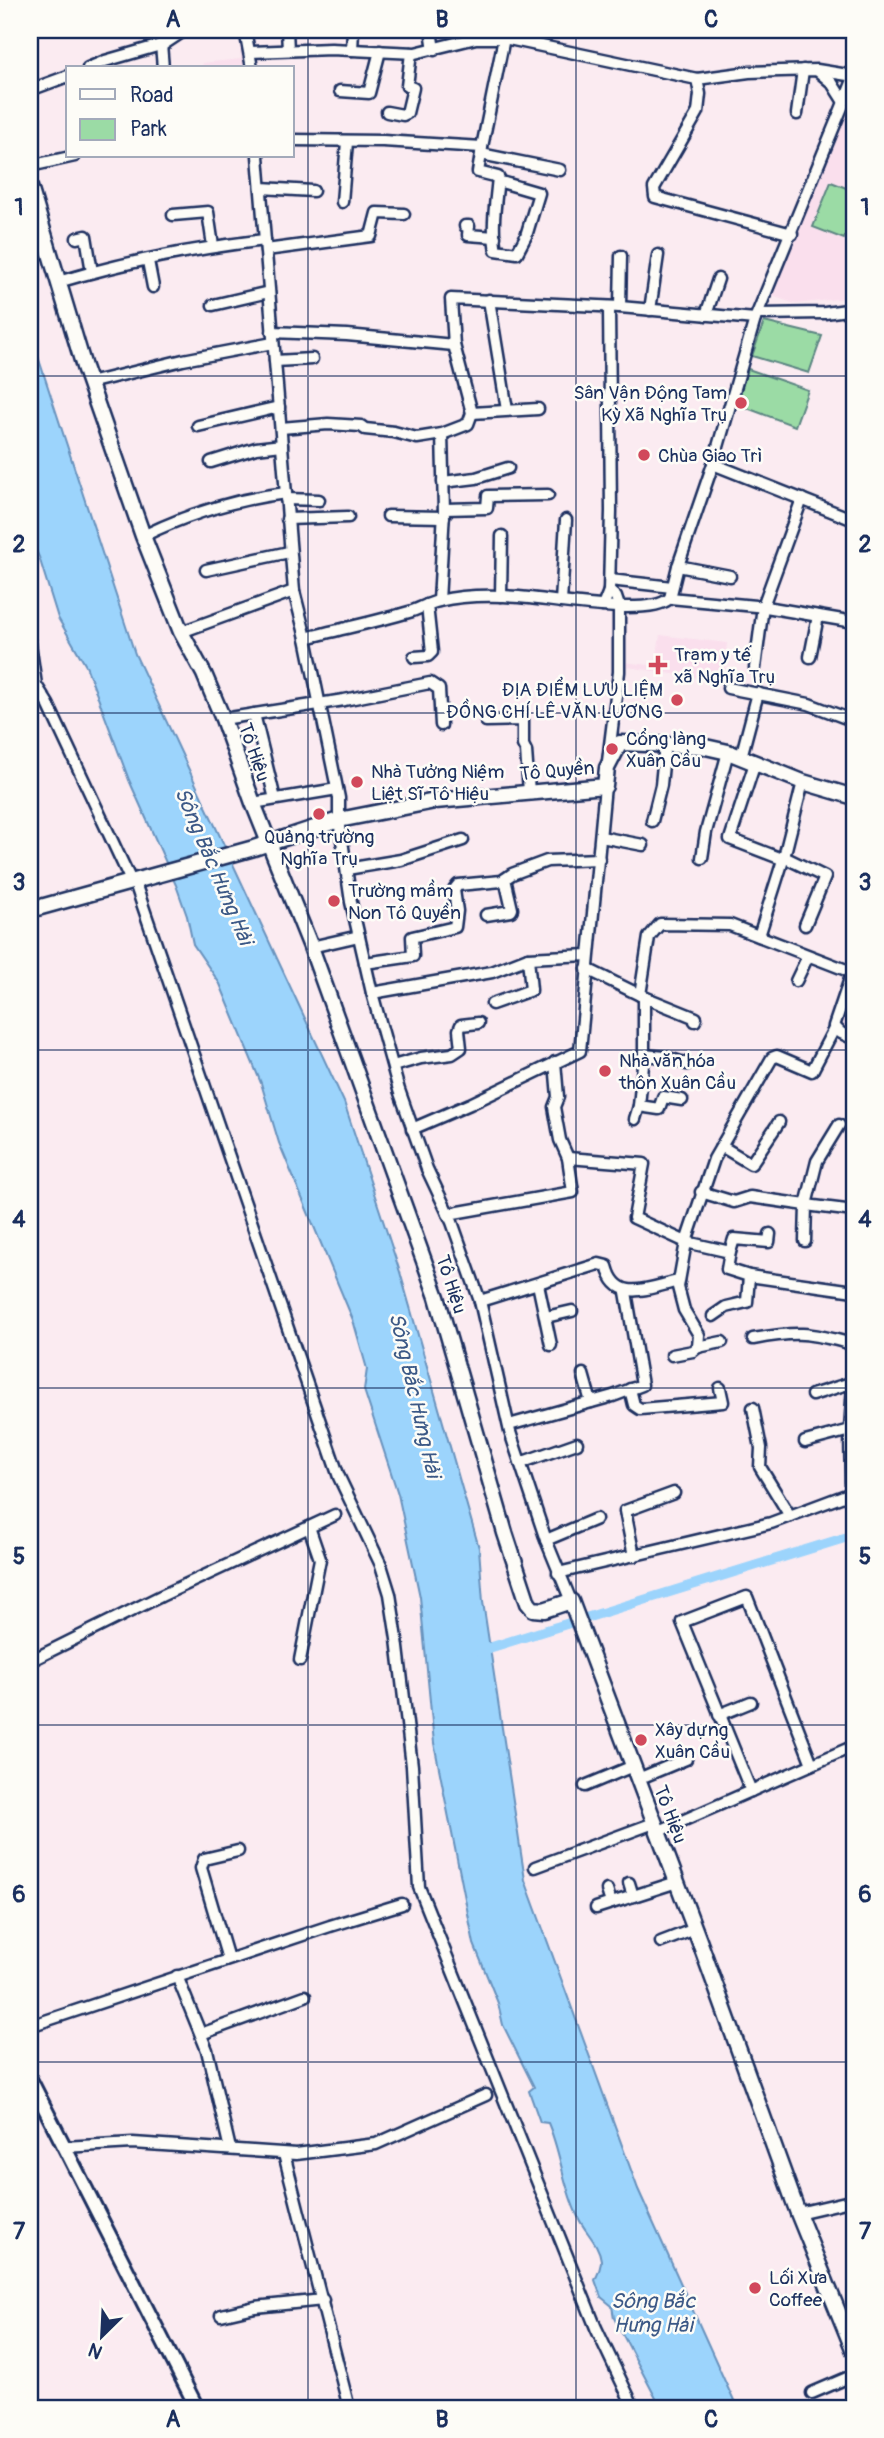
<svg xmlns="http://www.w3.org/2000/svg" width="884" height="2438" viewBox="0 0 884 2438" font-family="Pangolin,sans-serif">
  <style>
    .built { fill: #fadfed }
    .green { fill: #9bdba5; stroke: #5b8582; stroke-width: 2 }
    .water { fill: #9cd4fc; stroke: #6892bd; stroke-width: 2 }
    .lines { fill: none; stroke-linecap: round; stroke-linejoin: round }
    .canal { stroke: #9cd4fc; stroke-width: 10 }
    .minor-casing { stroke: #1b2f5e; stroke-width: 15 }
    .tertiary-casing { stroke: #1b2f5e; stroke-width: 18 }
    .secondary-casing { stroke: #1b2f5e; stroke-width: 19 }
    .minor { stroke: #fdfcf7; stroke-width: 10 }
    .tertiary { stroke: #fdfcf7; stroke-width: 12 }
    .secondary { stroke: #fdfcf7; stroke-width: 14 }
    .grid { fill: none; stroke: #1b2f5e; stroke-width: 2; stroke-opacity: 0.55 }
    .poi-dot { fill: #d1495b; stroke: #fdfcf7; stroke-width: 2.5 }
    .labels { text-anchor: middle; stroke-width: 5; stroke-linejoin: round; paint-order: stroke }
    .poi-label { font-size: 19px; fill: #1b2f5e; stroke: #fdfcf7; text-anchor: start }
    .street-label { font-size: 19px; fill: #1b2f5e; stroke: #fdfcf7 }
    .water-label { font-size: 21px; font-style: italic; fill: #3b5886; stroke: #fdfcf7 }
    .neatline { fill: none; stroke: #1b2f5e; stroke-width: 2.5 }
    .grid-label { font-size: 23px; text-anchor: middle; font-weight: bold; fill: #1b2f5e }
  </style>
  <rect width="100%" height="100%" fill="#fbebf1"/>
  <filter id="ink" filterUnits="userSpaceOnUse"><feTurbulence type="fractalNoise" baseFrequency=".0143" numOctaves="2"/><feDisplacementMap in="SourceGraphic" scale="14" xChannelSelector="R" yChannelSelector="G"/><feConvolveMatrix kernelMatrix="1 2 1 2 8 2 1 2 1" color-interpolation-filters="sRGB"/></filter>
  <g filter="url(#ink)">
    <g class="built">
      <path d="M244 45 247 68H203L202 63 241 59 240 46Z"/>
      <path d="M854 96V297L796 304 772 296Z"/>
      <path d="M660 635 727 643 723 682 622 666V662L650 665 656 662Z"/>
      <path d="M854 978V1039L835 1022Z"/>
    </g>
    <g class="green">
      <path d="M831 182 854 191V214L844 239 813 227Z"/>
      <path d="M764 322 822 336 809 373 752 356Z"/>
      <path d="M748 369 808 390 795 426 736 404Z"/>
    </g>
    <path class="water" d="M30 332 135 654 344 1102 400 1272 479 1548 483 1602 525 1880 638 2189 737 2408H661L614 2318 612 2306 601 2297 595 2280C598 2274 601 2267 601 2260 599 2243 584 2231 578 2217 563 2187 561 2153 548 2123L540 2122 529 2091 534 2087 503 2025 498 2003 474 1944 434 1743 420 1597 398 1494 364 1390 367 1369 353 1320 279 1143 261 1083 220 984 193 944 187 916 176 885 129 780 86 666 58 618 39 557 30 537Z"/>
    <g class="lines">
      <path class="canal" d="M479 1651 854 1535"/>
      <g class="minor-casing">
        <g id="minor">
          <path d="M245 30 252 68"/>
          <path d="M287 30 288 50"/>
          <path d="M431 30 434 50"/>
          <path d="M161 44 163 68"/>
          <path d="M352 50 353 30"/>
          <path d="M251 52 331 49 415 53 476 38H504L697 79 749 72 817 70 854 76"/>
          <path d="M88 68 105 61 164 44 185 30"/>
          <path d="M818 71 832 83 844 102"/>
          <path d="M697 79 700 94 698 112 654 188 655 197 792 234"/>
          <path d="M30 90 68 76"/>
          <path d="M340 91 369 93 380 51"/>
          <path d="M387 112 403 115 407 113 413 88 407 86 411 53"/>
          <path d="M797 114 803 70"/>
          <path d="M292 140 383 141 482 147 481 154 560 170"/>
          <path d="M482 147 504 38"/>
          <path d="M481 154 478 172 498 177C496 201 491 227 496 250L517 253 526 236 539 193 498 181"/>
          <path d="M258 156 294 591 306 638 339 798V820L351 902 372 993 399 1090 427 1169 452 1222 480 1301 510 1432 546 1540 571 1601"/>
          <path d="M30 166 75 156"/>
          <path d="M261 188 313 191"/>
          <path d="M342 202 347 142"/>
          <path d="M173 215 208 212 213 246"/>
          <path d="M465 226H469L468 235 495 237"/>
          <path d="M77 238 86 236 92 272"/>
          <path d="M266 250 371 236 377 213 404 214"/>
          <path d="M148 261 153 287"/>
          <path d="M58 282C125 262 196 248 265 240"/>
          <path d="M489 300 507 410"/>
          <path d="M213 305 269 292"/>
          <path d="M620 307 621 256"/>
          <path d="M650 310 658 255"/>
          <path d="M758 314 825 313 854 309"/>
          <path d="M706 315 718 279"/>
          <path d="M272 332 347 335 454 345"/>
          <path d="M275 361 312 359"/>
          <path d="M89 383 183 360 273 343"/>
          <path d="M472 413 538 409"/>
          <path d="M198 426 279 407"/>
          <path d="M281 428 328 424 361 426 365 429 394 432 417 438 442 434 468 424 472 413 454 345 451 299 620 307 755 319"/>
          <path d="M211 462 256 448 282 445"/>
          <path d="M713 464 854 520"/>
          <path d="M443 482 476 478 508 468"/>
          <path d="M286 499 319 500"/>
          <path d="M444 509 487 508 488 496 548 495"/>
          <path d="M388 516 444 517"/>
          <path d="M287 519 348 517"/>
          <path d="M143 536C188 514 236 499 286 493"/>
          <path d="M678 566 730 576"/>
          <path d="M206 570 289 552"/>
          <path d="M610 580 672 587"/>
          <path d="M501 596 502 536"/>
          <path d="M670 598 766 607 854 622"/>
          <path d="M439 601 444 511 442 434"/>
          <path d="M561 602 566 520"/>
          <path d="M603 606 609 591 611 511 609 308"/>
          <path d="M181 632 294 591"/>
          <path d="M306 638C340 629 375 622 409 612 419 609 429 603 439 601 464 595 493 595 519 597 549 599 650 618 670 598L678 566 713 464 755 319 854 78"/>
          <path d="M30 643 36 685 48 704 131 881"/>
          <path d="M414 657 428 656 432 652 427 605"/>
          <path d="M810 657 818 616"/>
          <path d="M755 668 763 606 802 499"/>
          <path d="M728 688 809 704 854 721"/>
          <path d="M254 714 275 799"/>
          <path d="M223 719 344 700 430 683 439 689 441 725"/>
          <path d="M486 721 523 720V745L526 751 529 792"/>
          <path d="M741 757 758 693"/>
          <path d="M608 761 619 672V606L616 597 609 591"/>
          <path d="M755 763 730 839 782 859"/>
          <path d="M253 803 337 789"/>
          <path d="M652 821 661 785 665 744"/>
          <path d="M601 837 643 845"/>
          <path d="M784 857 825 877 805 925"/>
          <path d="M702 858 706 832 728 752"/>
          <path d="M347 869 401 860 463 840"/>
          <path d="M134 880 339 1477 381 1565 390 1594 397 1639 412 1766 419 1887 596 2328 634 2408"/>
          <path d="M486 915 511 911 512 909 505 879"/>
          <path d="M759 936 784 857 803 782"/>
          <path d="M311 947 359 936"/>
          <path d="M365 963 413 956 412 937 455 927 457 911 454 890 458 885 502 881 512 874 547 861 599 859"/>
          <path d="M854 967 834 1026 841 1033 854 1039"/>
          <path d="M587 969 644 997 696 1018 695 1021"/>
          <path d="M796 981 808 956"/>
          <path d="M372 993 492 972 528 958"/>
          <path d="M640 995 649 937 660 924 730 925 854 973"/>
          <path d="M644 997V1055L639 1106 659 1109 663 1097 682 1100"/>
          <path d="M492 1004 531 990 528 958 588 955"/>
          <path d="M644 1055 665 1057 687 1064"/>
          <path d="M393 1066 421 1058 452 1054 461 1048 459 1030 461 1025 478 1023"/>
          <path d="M635 1119 639 1106"/>
          <path d="M839 1125 817 1161 806 1205 854 1211"/>
          <path d="M412 1129 470 1104 580 1051 605 786"/>
          <path d="M721 1146 751 1164 779 1122"/>
          <path d="M568 1158 644 1164 634 1218 686 1242 730 1252 727 1269 749 1276 854 1291"/>
          <path d="M701 1192 734 1202 750 1197 806 1205 805 1241"/>
          <path d="M448 1214 573 1192 568 1158 560 1140 554 1107 558 1097 555 1062"/>
          <path d="M730 1252 734 1239 769 1242 770 1234"/>
          <path d="M538 1284 551 1345"/>
          <path d="M480 1301 599 1264 607 1266C617 1305 649 1287 679 1281"/>
          <path d="M713 1316 726 1307 747 1302 749 1276"/>
          <path d="M546 1317 572 1311"/>
          <path d="M753 1339C797 1331 808 1332 852 1344L854 1328"/>
          <path d="M722 1342 698 1347 699 1335 684 1310 678 1287 686 1242 714 1159 772 1058 777 1056 812 1071 835 1027"/>
          <path d="M852 1344 854 1369"/>
          <path d="M672 1355 693 1351 698 1347"/>
          <path d="M583 1374 591 1402"/>
          <path d="M630 1389 634 1405 640 1409 723 1402 720 1388"/>
          <path d="M812 1395 854 1382"/>
          <path d="M753 1408 761 1448 760 1467 790 1516"/>
          <path d="M509 1425 613 1396 642 1385 626 1292"/>
          <path d="M805 1442 854 1429"/>
          <path d="M520 1463 577 1443"/>
          <path d="M851 1493 850 1429 854 1370"/>
          <path d="M546 1540 596 1519"/>
          <path d="M634 1556 625 1511 674 1493"/>
          <path d="M558 1573 771 1523 854 1492"/>
          <path d="M300 1660 320 1559 309 1527"/>
          <path d="M30 1661 161 1596 335 1515"/>
          <path d="M719 1715 751 1702"/>
          <path d="M638 1779 686 1759"/>
          <path d="M585 1786 633 1766"/>
          <path d="M751 1791 682 1622 747 1597 812 1764"/>
          <path d="M657 1832 854 1746"/>
          <path d="M535 1867 654 1823"/>
          <path d="M629 1883 633 1896"/>
          <path d="M607 1890 611 1903"/>
          <path d="M596 1908 677 1882"/>
          <path d="M661 1942 695 1929"/>
          <path d="M228 1959 201 1868 204 1859 238 1851"/>
          <path d="M177 1976 207 2050 230 2149"/>
          <path d="M30 2026 330 1926 402 1904"/>
          <path d="M201 2034 305 1996"/>
          <path d="M64 2147 133 2143 296 2154 376 2144 486 2095"/>
          <path d="M284 2154 349 2408"/>
          <path d="M798 2213 854 2200"/>
          <path d="M221 2315 255 2307 323 2300"/>
          <path d="M812 2393 854 2375"/>
        </g>
      </g>
      <g class="tertiary-casing">
        <path id="tertiary" d="M30 2079 197 2408"/>
      </g>
      <g class="secondary-casing">
        <g id="secondary">
          <path d="M30 187 84 367 143 536 181 632 204 674 223 719 253 803 311 947 437 1297 505 1533 528 1603 533 1609 544 1610 571 1601 574 1609 700 1943 798 2213 854 2351"/>
          <path d="M30 910 254 848 339 820 435 801 605 786 607 768 620 743 701 746 728 752 803 782 854 797"/>
        </g>
      </g>
      <use href="#minor" class="minor"/>
      <use href="#tertiary" class="tertiary"/>
      <use href="#secondary" class="secondary"/>
    </g>
  </g>
  <path class="grid" d="M308 30V2408M576 30V2408M30 376H854M30 713H854M30 1050H854M30 1388H854M30 1725H854M30 2062H854"/>
  <g class="poi-dot">
    <circle cx="741" cy="403" r="7"/>
    <circle cx="644" cy="455" r="7"/>
    <path d="M654.5 654.5h7v7h7v7h-7v7h-7v-7h-7v-7h7z"/>
    <circle cx="677" cy="700" r="7"/>
    <circle cx="612" cy="749" r="7"/>
    <circle cx="357" cy="782" r="7"/>
    <circle cx="319" cy="814" r="7"/>
    <circle cx="334" cy="901" r="7"/>
    <circle cx="605" cy="1071" r="7"/>
    <circle cx="641" cy="1740" r="7"/>
    <circle cx="755" cy="2288" r="7"/>
  </g>
  <g class="labels">
    <g class="poi-label">
      <text x="727" y="399" text-anchor="end">Sân Vận Động Tam<tspan x="727" dy="22">Kỳ Xã Nghĩa Trụ</tspan></text>
      <text x="658" y="462">Chùa Giao Trì</text>
      <text x="674" y="661">Trạm y tế<tspan x="674" dy="22">xã Nghĩa Trụ</tspan></text>
      <text x="663" y="696" text-anchor="end">ĐỊA ĐIỂM LƯU LIỆM<tspan x="663" dy="22">ĐỒNG CHÍ LÊ VĂN LƯƠNG</tspan></text>
      <text x="626" y="745">Cổng làng<tspan x="626" dy="22">Xuân Cầu</tspan></text>
      <text x="371" y="778">Nhà Tưởng Niệm<tspan x="371" dy="22">Liệt Sĩ Tô Hiệu</tspan></text>
      <text x="319" y="843" text-anchor="middle">Quảng trường<tspan x="319" dy="22">Nghĩa Trụ</tspan></text>
      <text x="348" y="897">Trường mầm<tspan x="348" dy="22">Non Tô Quyền</tspan></text>
      <text x="619" y="1067">Nhà văn hóa<tspan x="619" dy="22">thôn Xuân Cầu</tspan></text>
      <text x="655" y="1736">Xây dựng<tspan x="655" dy="22">Xuân Cầu</tspan></text>
      <text x="769" y="2284">Lối Xưa<tspan x="769" dy="22">Coffee</tspan></text>
    </g>
    <g class="street-label">
      <text transform="translate(255 752) rotate(71)" y="7">Tô Hiệu</text>
      <text transform="translate(557 770) rotate(-5)" y="7">Tô Quyền</text>
      <text transform="translate(452 1284) rotate(72)" y="7">Tô Hiệu</text>
      <text transform="translate(671 1814) rotate(69)" y="7">Tô Hiệu</text>
    </g>
    <g class="water-label">
      <text transform="translate(214 866) rotate(67)" y="7">Sông Bắc Hưng Hải</text>
      <text transform="translate(415 1395) rotate(77)" y="7">Sông Bắc Hưng Hải</text>
      <text x="653" y="2308">Sông Bắc<tspan x="653" dy="24">Hưng Hải</tspan></text>
    </g>
  </g>
  <rect width="884" height="2438" fill="none" stroke="#fdfcf7" stroke-width="77"/>
  <rect x="66" y="66" width="228" height="91" fill="#fdfcf7" stroke="#a3aaba" stroke-width="2"/>
  <rect x="80" y="89" width="35" height="10" fill="#fdfcf7" stroke="#a3aaba" stroke-width="2"/>
  <text x="130" y="102" font-size="21" fill="#1b2f5e">Road</text>
  <rect x="80" y="119" width="35" height="21" fill="#9bdba5" stroke="#a3aaba" stroke-width="2"/>
  <text x="130" y="136" font-size="21" fill="#1b2f5e">Park</text>
  <g transform="translate(102 2336) rotate(204)" stroke="#fdfcf7" stroke-width="5" paint-order="stroke">
  <path d="M0-5L12 26L0 18L-12 26Z" fill="#1b2f5e"/>
  <text y="-10" font-size="19" font-weight="bold" text-anchor="middle" fill="#1b2f5e">N</text>
  </g>
  <rect x="38" y="38" width="808" height="2362" class="neatline"/>
  <g class="grid-label">
    <text x="173" y="27">A</text>
    <text x="442" y="27">B</text>
    <text x="711" y="27">C</text>
    <text x="19" y="215">1</text>
    <text x="865" y="215">1</text>
    <text x="19" y="552">2</text>
    <text x="865" y="552">2</text>
    <text x="19" y="890">3</text>
    <text x="865" y="890">3</text>
    <text x="19" y="1227">4</text>
    <text x="865" y="1227">4</text>
    <text x="19" y="1564">5</text>
    <text x="865" y="1564">5</text>
    <text x="19" y="1902">6</text>
    <text x="865" y="1902">6</text>
    <text x="19" y="2239">7</text>
    <text x="865" y="2239">7</text>
    <text x="173" y="2427">A</text>
    <text x="442" y="2427">B</text>
    <text x="711" y="2427">C</text>
  </g>
</svg>
